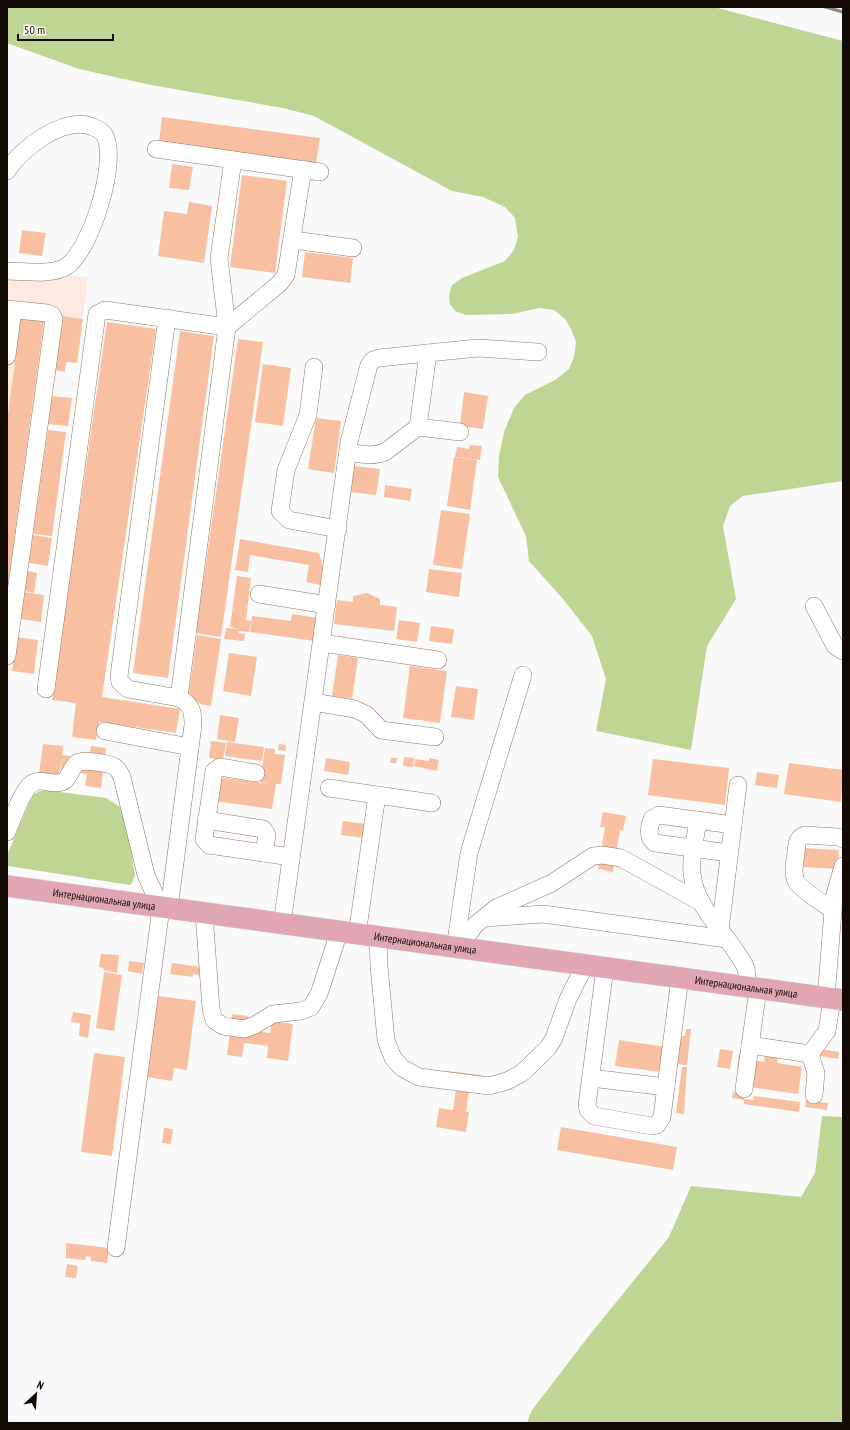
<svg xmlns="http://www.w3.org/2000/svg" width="850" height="1430" viewBox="0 0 850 1430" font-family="'PT Sans Narrow',sans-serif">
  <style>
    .built { fill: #fdebe2 }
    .green { fill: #bfd593 }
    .building { fill: #f8c0a1 }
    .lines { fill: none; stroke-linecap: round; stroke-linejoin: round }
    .minor-casing { stroke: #947361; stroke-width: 18 }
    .major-casing { stroke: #d5d3d2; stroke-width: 22 }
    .minor { stroke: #fff; stroke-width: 17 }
    .major { stroke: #e1a6b3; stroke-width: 21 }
    .rail { stroke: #8b8583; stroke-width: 3 }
    .labels { text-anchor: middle; stroke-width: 3; stroke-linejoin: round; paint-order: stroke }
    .street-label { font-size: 11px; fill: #150904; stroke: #fff }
  </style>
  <rect width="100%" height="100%" fill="#fafafa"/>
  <path class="built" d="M63 275 88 277 83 319 59 316 7 687V279L48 281Z"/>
  <g class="green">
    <path d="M7 7H714L843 41V481L743 496 730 506 723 526 736 599 707 646 691 750 596 731 606 679 592 636 563 599 529 561 526 536 498 477 499 456 504 432 514 408 525 395 555 380 569 369 574 357 576 342 571 329 565 319 554 310 539 308 512 314 466 315 455 311 450 304 449 294 452 285 462 278 505 261 514 250 518 237 515 218 505 207 483 197 452 191 314 116 283 108 151 85 79 69 7 43Z"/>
    <path d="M40 791H52L106 798 120 807 126 822 135 875 133 881 130 885 8 866V853L30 801 33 795Z"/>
    <path d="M822 1116 843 1117V1423H527L532 1410 588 1337 669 1237 691 1186 801 1197 815 1173Z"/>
  </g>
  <g class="building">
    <path d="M162 117 320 138 316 163 159 142Z"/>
    <path d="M172 164 193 167 189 190 169 188Z"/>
    <path d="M242 175 287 181 275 273 230 267Z"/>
    <path d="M189 202 212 206 204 263 158 256 164 211 187 214Z"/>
    <path d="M22 230 46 233 42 256 19 253Z"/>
    <path d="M305 252 353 258 350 283 302 277Z"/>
    <path d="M62 316 83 319 77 363 66 362 65 372 55 370Z"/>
    <path d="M21 318 44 321 8 583 7 421Z"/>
    <path d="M107 322 156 329 102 697 180 709 176 733 99 722 96 740 72 737 76 703 52 700Z"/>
    <path d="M180 331 214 336 168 678 133 673Z"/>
    <path d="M238 339 263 342 221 637 196 633Z"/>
    <path d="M263 364 291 368 283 426 255 422Z"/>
    <path d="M464 392 488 396 483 429 460 426Z"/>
    <path d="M52 396 72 398 68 426 48 424Z"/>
    <path d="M316 418 341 421 334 473 308 469Z"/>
    <path d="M48 430 66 432 52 536 33 534Z"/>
    <path d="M470 445 482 446 480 460 455 457 457 447 469 449Z"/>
    <path d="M454 457 477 460 470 510 447 506Z"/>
    <path d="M354 466 380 469 376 495 350 492Z"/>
    <path d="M385 485 412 489 410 501 384 497Z"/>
    <path d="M441 510 470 514 462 569 433 565Z"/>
    <path d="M33 535 52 538 48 566 29 563Z"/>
    <path d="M240 539 319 553 323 567 320 585 306 582 309 565 250 555 248 572 235 570Z"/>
    <path d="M429 569 462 573 459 597 426 592Z"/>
    <path d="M27 571 37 573 34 593 24 591Z"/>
    <path d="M237 576 251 578 246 620 251 621 249 632 239 631V633L245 634 244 641 224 639 226 628 240 629 230 627Z"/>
    <path d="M24 592 44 595 41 622 20 619Z"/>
    <path d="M367 593 380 599V605L397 607 394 631 334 624 337 600 353 602V596Z"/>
    <path d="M292 614 318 618 315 641 250 632 252 616 291 621Z"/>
    <path d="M399 620 420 623 417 642 396 639Z"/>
    <path d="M431 626 454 629 452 644 429 641Z"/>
    <path d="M197 635 221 639 211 706 200 704 189 693Z"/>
    <path d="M17 637 38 640 34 674 12 671Z"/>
    <path d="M229 653 257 657 251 696 223 691Z"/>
    <path d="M338 655 358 658 352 699 332 696Z"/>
    <path d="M410 666 447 671 440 723 403 718Z"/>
    <path d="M456 686 478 689 474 720 451 717Z"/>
    <path d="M220 715 239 718 235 742 217 739Z"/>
    <path d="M211 741 226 743 223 760 209 758Z"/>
    <path d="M227 742 264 747 262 761 225 756Z"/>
    <path d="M43 744 63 746 62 755 89 759 91 746 106 748 101 788 85 786 87 774 61 770 62 760 59 775 39 773Z"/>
    <path d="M279 744 286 745V751L278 750Z"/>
    <path d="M265 748 275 749V754L285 755 281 784H276L272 809 215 801 218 777 272 784 260 782Z"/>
    <path d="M404 757 414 758 413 767 403 766Z"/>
    <path d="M326 758 350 762 348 775 324 771Z"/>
    <path d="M391 758H397L396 763H390Z"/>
    <path d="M429 758 439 760 437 771 414 766 415 759 429 761Z"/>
    <path d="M653 759 729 768 725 805 648 795Z"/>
    <path d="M789 763 843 770 841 802 784 794Z"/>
    <path d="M757 772 779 775 777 788 755 785Z"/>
    <path d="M603 812 626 816 623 831 620 830 613 872 598 869 605 827H600Z"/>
    <path d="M343 821 366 824 364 838 341 835Z"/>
    <path d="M804 848 839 850 838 869 803 867Z"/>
    <path d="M101 954 119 955 117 973 103 970 104 968 99 967Z"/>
    <path d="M129 961 144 963 142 974 128 971Z"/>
    <path d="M172 963 201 967 199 975 193 974V977L170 974Z"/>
    <path d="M104 972 122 975 114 1031 96 1028Z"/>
    <path d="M158 996 196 1001 187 1070 174 1068 172 1081 147 1077Z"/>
    <path d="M73 1012 91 1015 88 1038 79 1036 80 1023 71 1022Z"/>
    <path d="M232 1014 248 1016 246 1030 270 1033 272 1021 293 1024 288 1061 267 1058 268 1046 244 1043 242 1057 227 1055Z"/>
    <path d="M686 1029H691L687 1065 676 1064 679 1040 681 1041 682 1036H685Z"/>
    <path d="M619 1040 666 1047 662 1072 615 1066Z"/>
    <path d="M720 1049 733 1051 730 1069 717 1067Z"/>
    <path d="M821 1049 839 1052 838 1059 820 1056Z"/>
    <path d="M94 1053 125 1057 112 1156 81 1152Z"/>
    <path d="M739 1054 745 1055 743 1070 737 1069Z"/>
    <path d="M765 1056 778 1058 777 1063 802 1067 798 1094 750 1087 754 1060 764 1062Z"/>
    <path d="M682 1067H687L684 1114 676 1113Z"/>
    <path d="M447 1071 481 1075 479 1092 469 1090 466 1112H469L466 1132 436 1127 439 1108 453 1110 456 1089 445 1087Z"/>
    <path d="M733 1092 745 1094 744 1100 732 1098Z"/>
    <path d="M754 1096 800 1102 799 1112 744 1104V1099L754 1100Z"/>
    <path d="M806 1100 828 1103 827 1110 805 1107Z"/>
    <path d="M561 1127 677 1147 673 1170 557 1150Z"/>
    <path d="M164 1128 173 1129 171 1144 162 1143Z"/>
    <path d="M66 1243 109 1248 107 1263 91 1261V1257L86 1256 85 1260 66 1258Z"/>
    <path d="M67 1264 78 1266 76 1278 65 1277Z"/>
  </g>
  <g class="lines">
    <g class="minor-casing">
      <g id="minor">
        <path d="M156 149 320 172"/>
        <path d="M7 171C21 148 65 115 93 127 98 129 103 132 105 136 118 163 91 249 67 266 52 276 24 271 7 271"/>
        <path d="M293 240 353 248"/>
        <path d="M7 309 47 313 52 315 54 319 7 656"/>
        <path d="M167 318 119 676 120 682 128 689 179 698 227 327 219 258 233 160"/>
        <path d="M7 356 13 310"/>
        <path d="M314 367 308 415 286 470 280 511 289 520 338 529"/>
        <path d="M418 427 460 432"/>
        <path d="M348 452C361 454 372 457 385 452L418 427 428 353 478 348 538 352"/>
        <path d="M259 594 327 605"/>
        <path d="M814 606 835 646 843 651"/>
        <path d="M322 643 438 660"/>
        <path d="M46 689 97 314 105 310 227 327 280 283 286 275 303 169"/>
        <path d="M313 702 355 709 367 715 381 730 435 737"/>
        <path d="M105 731 190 747"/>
        <path d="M256 773 220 767 214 771 204 839 209 845 291 857"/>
        <path d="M329 788 432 803"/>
        <path d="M206 820 263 829 267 835 264 853"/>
        <path d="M698 820C696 837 690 856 692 873 695 909 729 935 745 966L747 973 746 987"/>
        <path d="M7 832C13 819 20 795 30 785 39 776 51 786 62 782 70 779 70 768 77 763 82 759 109 763 115 767 118 769 120 773 122 777L146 875 161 908 116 1248"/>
        <path d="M729 853 655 843C647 838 649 827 652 819L659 815 733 825"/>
        <path d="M169 909 193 725C193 711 192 705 179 698"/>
        <path d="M833 910C823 903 801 890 796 881 792 873 795 861 796 853 797 845 796 838 805 835L838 837 843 839"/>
        <path d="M204 913 211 1009 214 1020 223 1026 244 1029 255 1025 273 1014 301 1011 311 1007 319 994 339 932"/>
        <path d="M485 918 543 914 727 939"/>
        <path d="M282 924 349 442 369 365 373 360 379 358 428 353"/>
        <path d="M720 930 738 785"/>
        <path d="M357 935 377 795"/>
        <path d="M378 938 379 966 386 1040 393 1058 402 1068 419 1077 489 1086 507 1081 522 1073 548 1048 554 1038 568 999 585 965"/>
        <path d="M455 948 469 853 523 675"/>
        <path d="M459 948 475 925 496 908 552 883 593 856 602 855 621 858 702 903"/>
        <path d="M605 968 587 1105 588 1110 594 1116 652 1126 657 1125 662 1117 680 978"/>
        <path d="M826 998 834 898 843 866"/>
        <path d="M750 1045 810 1054 827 1031 832 999"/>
        <path d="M810 1054 816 1073 814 1095"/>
        <path d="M591 1078 666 1087"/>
        <path d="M744 1089 758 989"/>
      </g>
    </g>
    <g class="major-casing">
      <g id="major">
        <path id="s1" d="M7 886 843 1000"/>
      </g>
    </g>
    <use href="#minor" class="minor"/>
    <use href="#major" class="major"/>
    <path class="rail" d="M825 7 843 12"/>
  </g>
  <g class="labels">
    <g class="street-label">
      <text dy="4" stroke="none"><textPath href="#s1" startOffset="98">Интернациональная улица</textPath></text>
      <text dy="4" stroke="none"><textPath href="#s1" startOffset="422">Интернациональная улица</textPath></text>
      <text dy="4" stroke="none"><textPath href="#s1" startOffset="746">Интернациональная улица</textPath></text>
    </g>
  </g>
  <rect width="850" height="1430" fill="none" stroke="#150904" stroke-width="16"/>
  <g transform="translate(36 1394) rotate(26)" stroke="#ffffff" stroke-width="3" paint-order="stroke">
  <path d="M0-3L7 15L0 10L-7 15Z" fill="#150904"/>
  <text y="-6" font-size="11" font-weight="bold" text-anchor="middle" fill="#150904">N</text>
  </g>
  <path d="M18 34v6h95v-6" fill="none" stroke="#150904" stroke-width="2"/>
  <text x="24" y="34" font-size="12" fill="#150904" stroke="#ffffff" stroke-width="3" paint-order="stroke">50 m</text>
</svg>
